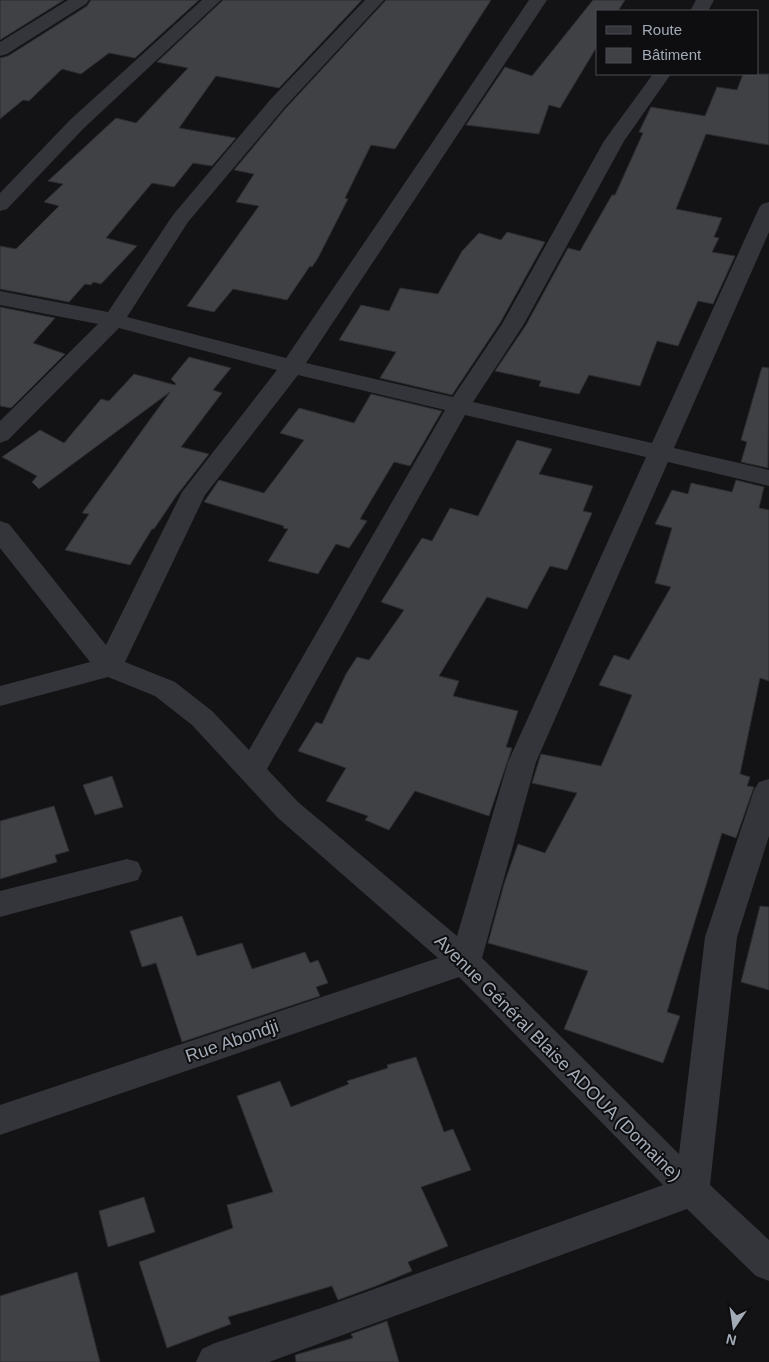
<svg xmlns="http://www.w3.org/2000/svg" width="769" height="1362" viewBox="0 0 769 1362" font-family="Helvetica,sans-serif">
  <style>
    .building { fill: #3f4145; stroke: #2d2d31 }
    .lines { fill: none; stroke-linecap: round; stroke-linejoin: round }
    .minor { fill: #34353a; fill-rule: evenodd }
    .labels { text-anchor: middle; stroke-width: 4; stroke-linejoin: round; paint-order: stroke }
    .street-label { font-size: 18px; fill: #a3abb7; stroke: #0e0e10 }
  </style>
  <rect width="100%" height="100%" fill="#131315"/>
  <g class="building">
    <path d="M0 0H64L0 40Z"/>
    <path d="M91 0H199L135 58 109 53 81 74 62 69 29 101 23 100 0 119V58L8 56 87 6Z"/>
    <path d="M223 0H362L279 88 216 76 179 128 236 138 212 166 193 163 174 187 152 183 106 238 137 246 101 284 93 282 91 285 85 284 69 302 0 289V246L16 249 59 206 44 202 63 184 48 181 116 118 136 123 188 68 157 62Z"/>
    <path d="M386 0H491L395 149 371 145 345 198 348 199 318 258 312 267 310 266 287 300 233 289 214 312 187 306 259 206 236 202 254 174 234 170 285 109Z"/>
    <path d="M593 0H625L618 11H598V45L560 108 549 105 539 134 466 125 505 67 532 76Z"/>
    <path d="M743 74H769V145L706 134 676 209 722 218 714 237 719 238 712 252 735 256 713 304 698 301 678 346 657 341 640 386 589 375 579 394 539 386 541 381 495 371 526 325 568 248 580 251 612 195H615L643 133 639 132 651 107 705 116 717 87 737 90Z"/>
    <path d="M507 232 545 242 500 323 452 395 380 378 396 352 339 340 361 305 389 311 400 288 438 294 462 251 479 233 501 240Z"/>
    <path d="M0 307 55 318 33 343 65 354 11 408 0 406Z"/>
    <path d="M189 357 231 368 213 390 222 393 181 447 209 454 177 495 154 529H152L130 565 65 550 89 514 82 513 170 392 39 489 32 482 37 476 2 457 40 430 64 443 101 399 109 401 134 374 175 385 176 384 171 379Z"/>
    <path d="M762 367 769 368 768 468 741 462 747 442 741 440Z"/>
    <path d="M371 394 442 411 410 466 394 462 360 519 367 521 349 548 336 544 318 574 268 561 288 529 283 528 284 526 204 502 219 480 264 493 304 440 280 433 299 408 354 423Z"/>
    <path d="M517 440 552 449 539 474 593 486 583 511 592 513 567 570 550 566 527 609 487 597 439 676 459 681 453 696 518 711 506 747 512 748 489 816 415 791 389 830 365 820 368 816 326 801 346 768 298 751 316 722 322 724 346 674 357 657 369 660 404 610 381 602 422 538 432 541 450 508 478 516Z"/>
    <path d="M736 480 764 487 759 508 769 510V681L760 678 740 774 750 777 747 786 754 787 736 838 722 833 667 1012 680 1016 663 1063 564 1029 588 971 488 943 504 884 518 844 545 853 577 793 532 783 541 754 601 766 632 695 599 685 614 655 629 660 671 587 655 583 672 528 655 524 672 490 688 494 691 483 732 492Z"/>
    <path d="M112 776 123 807 95 815 83 785Z"/>
    <path d="M54 806 69 851 55 855 57 862 0 879V821Z"/>
    <path d="M760 906 769 907V990L741 982Z"/>
    <path d="M182 916 197 956 242 943 252 969 305 952 310 963 318 960 328 983 316 987 320 996 182 1042 156 963 142 967 130 931Z"/>
    <path d="M416 1057 444 1132 453 1129 471 1170 421 1187 448 1246 408 1262 412 1271 376 1286 338 1300 332 1286 228 1317 231 1324 167 1348 139 1262 233 1228 227 1205 273 1192 237 1096 280 1081 291 1107 349 1084 347 1081 388 1068 387 1065Z"/>
    <path d="M144 1197 155 1232 108 1247 99 1211Z"/>
    <path d="M77 1272 100 1362H0V1296Z"/>
    <path d="M387 1321 399 1362H296L295 1355 353 1338 351 1334Z"/>
  </g>
  <g class="lines">
    <g class="minor">
      <path d="M68 0H89L86 4 7 54 0 56V42Z"/>
      <path d="M202 0H221L84 128 7 209 0 211V193L70 120Z"/>
      <path d="M365 0H384L284 108 188 222 127 317 286 358 529 0H547L306 363 453 397 502 324 604 141 653 74H671L624 141 524 324 473 402 652 443 759 208 762 204 769 202V232L674 448 769 470V486L668 462 536 762 482 958 679 1154 705 937 754 790 759 782 769 779V836L737 937 710 1185 769 1240V1281L756 1276 687 1209 269 1362H196L202 1349 215 1343 327 1306 663 1185 459 977 0 1135V1105L438 958 278 818 192 725 155 696 108 677 0 706V686L90 662 0 548V521L9 524 106 645 182 492 277 370 119 328 8 440 0 443V421L98 324 0 305V291L108 312 173 215 270 100ZM298 375 445 410 249 750 212 711 175 682 125 662 205 495ZM465 415 646 457 508 762 457 936 298 802 267 769Z"/>
      <path d="M696 0H714L708 11H690Z"/>
      <path d="M127 859 138 862 142 871 138 880 0 917V891Z"/>
    </g>
  </g>
  <g class="labels">
    <g class="street-label">
      <text transform="translate(232 1041) rotate(-19)" y="6">Rue Abondji</text>
      <text transform="translate(558 1058) rotate(45)" y="6">Avenue Général Blaise ADOUA (Domaine)</text>
    </g>
  </g>
  <rect x="596" y="10" width="162" height="65" fill="#0e0e10" stroke="#4a4d53"/>
  <rect x="606" y="26" width="25" height="8" fill="#34353a" stroke="#4a4d53"/>
  <text x="642" y="35" font-size="15" fill="#a3abb7">Route</text>
  <rect x="606" y="48" width="25" height="15" fill="#3f4145" stroke="#4a4d53"/>
  <text x="642" y="60" font-size="15" fill="#a3abb7">Bâtiment</text>
  <g transform="translate(734 1327) rotate(193)" stroke="#0e0e10" stroke-width="4" paint-order="stroke">
  <path d="M0-4L9 19L0 12L-9 19Z" fill="#a3abb7"/>
  <text y="-8" font-size="14" font-weight="bold" text-anchor="middle" fill="#a3abb7">N</text>
  </g>
</svg>
